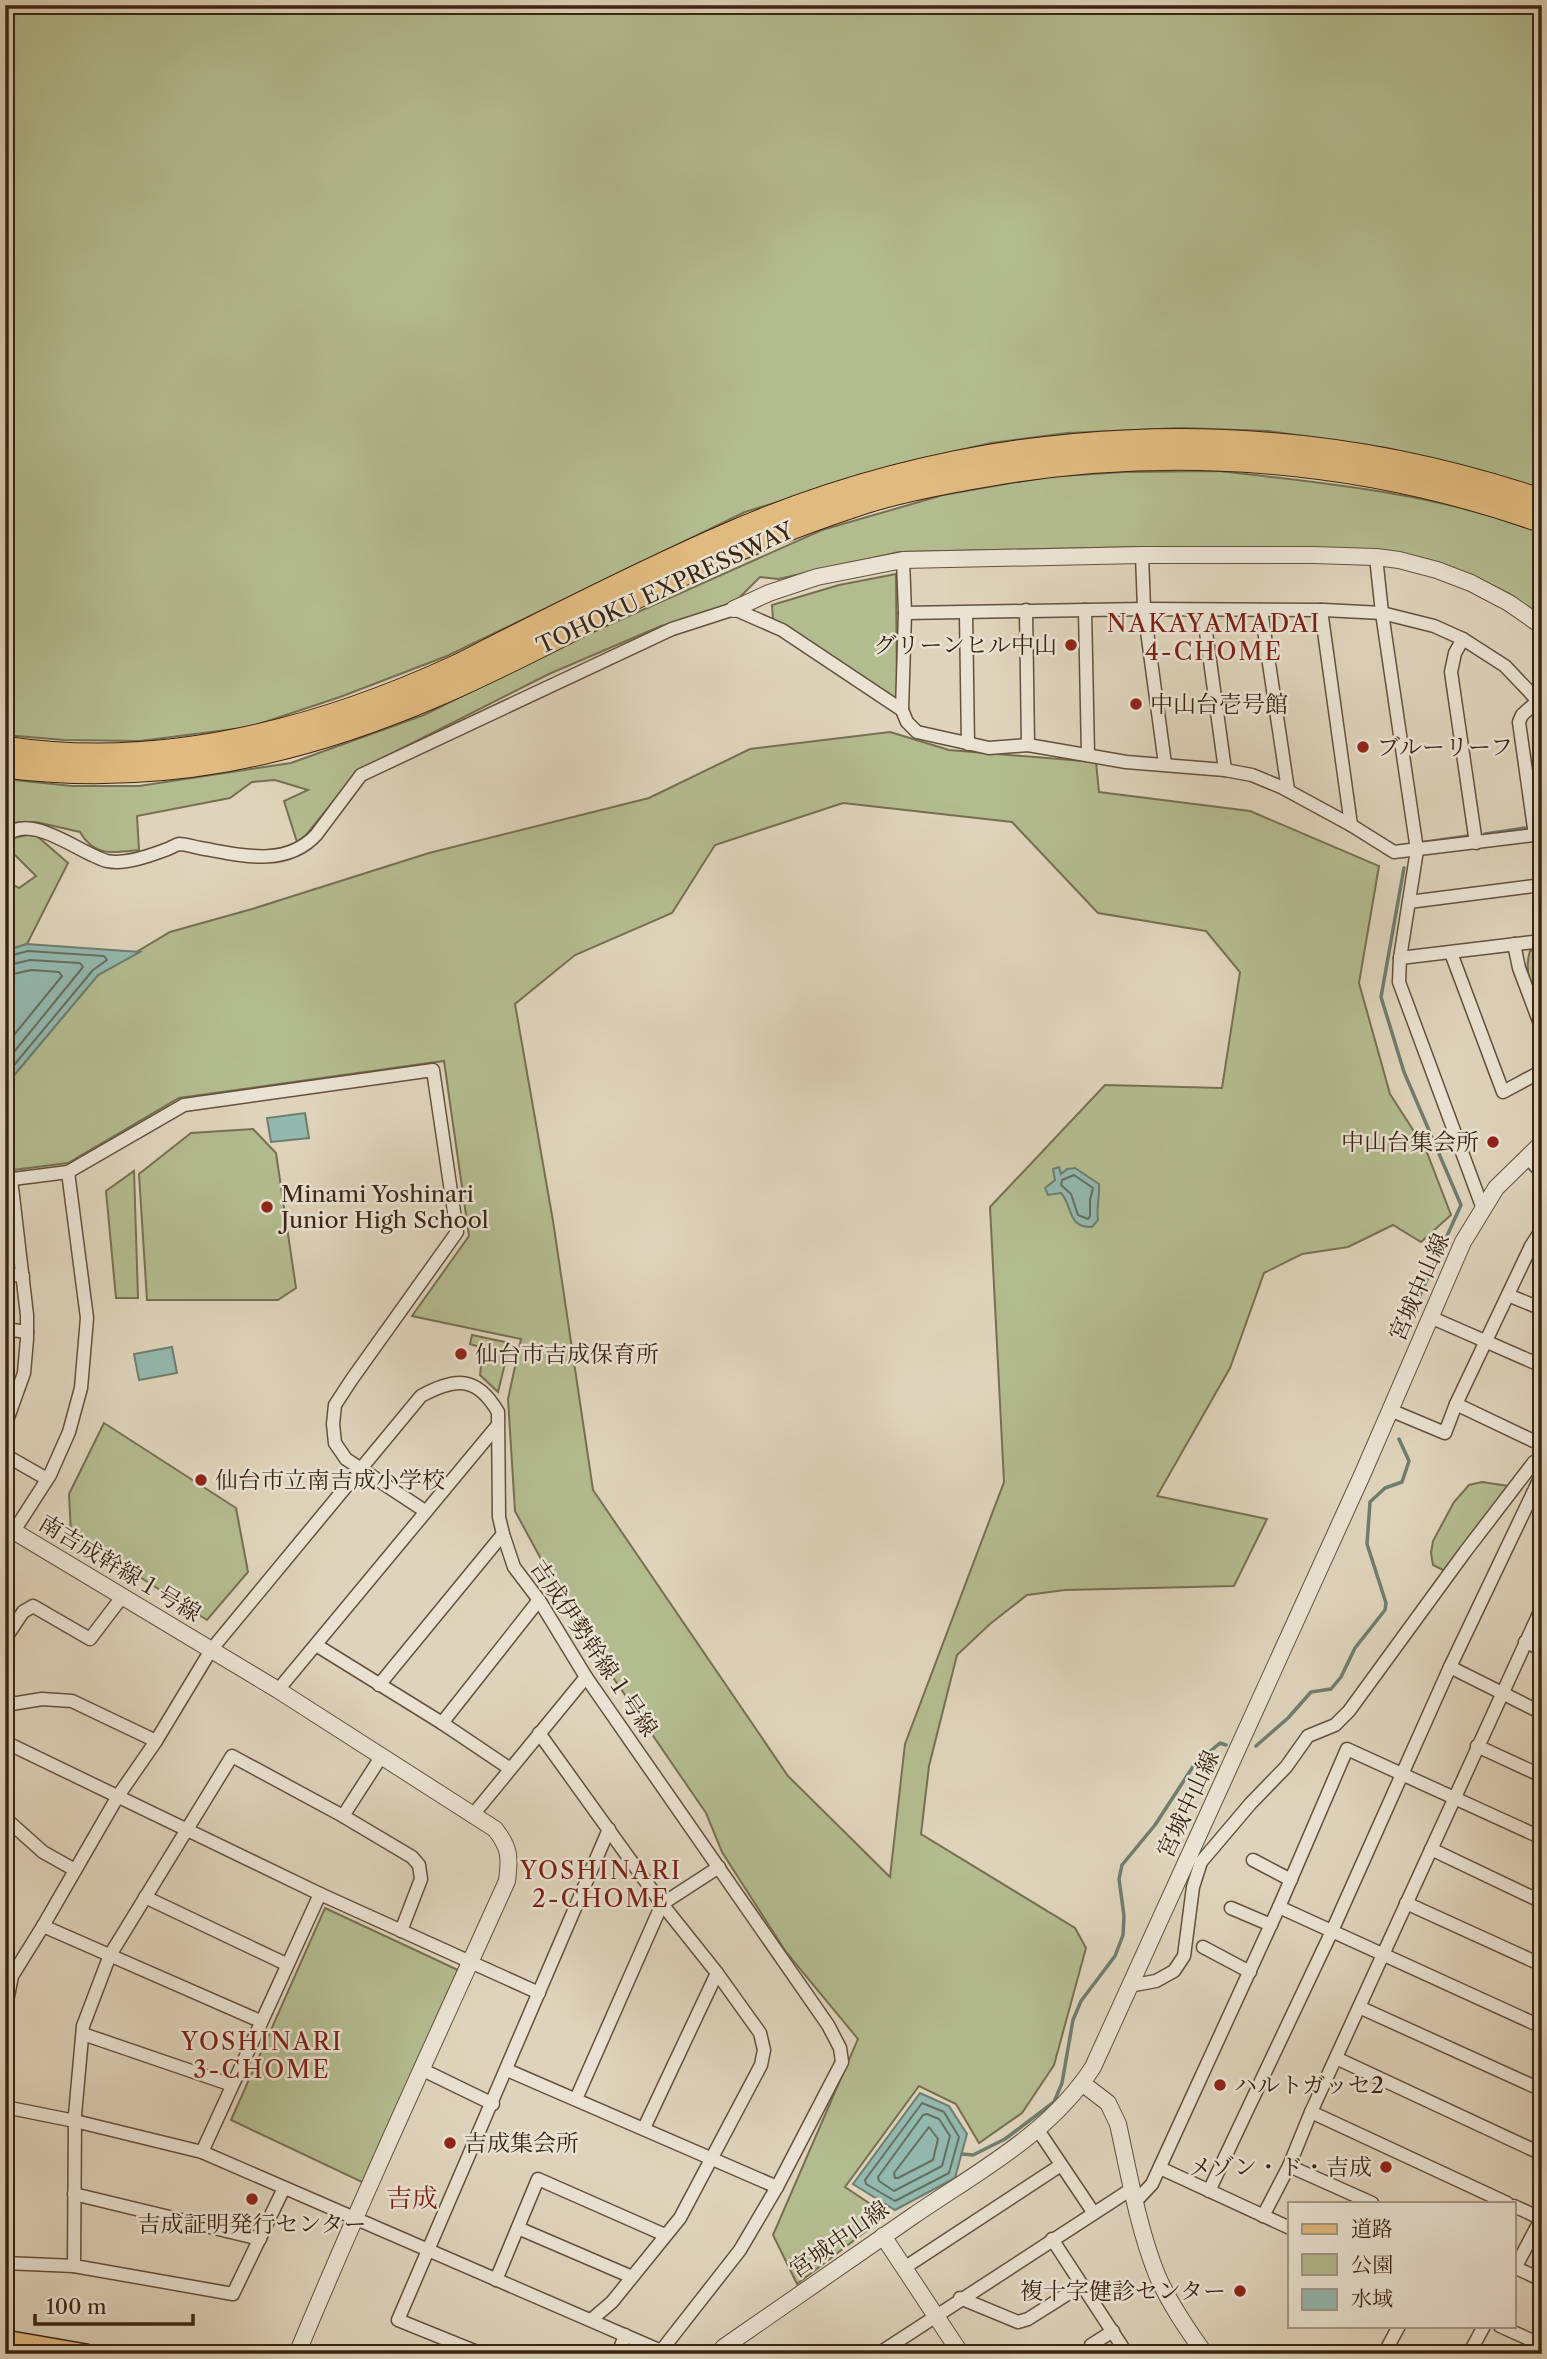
<svg xmlns="http://www.w3.org/2000/svg" width="1547" height="2359" viewBox="0 0 1547 2359" font-family="'Libre Caslon Text','Noto Serif JP',serif">
  <style>
    .green { fill: #b3bc8f; stroke: #767051; stroke-width: 2; fill-rule: evenodd }
    .water { fill: #93b8ae; stroke: #6f7d70; stroke-width: 2 }
    .lines { fill: none; stroke-linecap: round; stroke-linejoin: round }
    .shore { stroke: #666e60; stroke-width: 2 }
    .stream { stroke: #6f7d70; stroke-width: 3.5 }
    .minor-casing { stroke: #63513d; stroke-width: 15 }
    .tertiary-casing { stroke: #63513d; stroke-width: 18 }
    .primary-casing { stroke: #3a2513; stroke-width: 22 }
    .motorway-casing { stroke: #3a2513; stroke-width: 25 }
    .minor { stroke: #eae3d3; stroke-width: 12 }
    .tertiary { stroke: #eae3d3; stroke-width: 16 }
    .primary { stroke: #e0ba7e; stroke-width: 19 }
    .motorway { stroke: #e0ba7e; stroke-width: 23 }
    .poi-dot { fill: #8f2418; stroke: #eae3d3; stroke-width: 2.5 }
    .labels { text-anchor: middle; stroke-width: 5; stroke-linejoin: round; paint-order: stroke }
    .street-label { font-size: 23px; fill: #3a2513; stroke: #eae3d3 }
    .poi-label { font-size: 23px; fill: #3a2513; stroke: #eae3d3; text-anchor: start }
    .neighbourhood-label { font-size: 24px; letter-spacing: 2px; fill: #7a1f14; stroke: #eae3d3 }
    .quarter-label { font-size: 26px; fill: #7a1f14; stroke: #eae3d3 }
  </style>
  <rect width="100%" height="100%" fill="#dfd4bb"/>
  <filter id="stains"><feTurbulence type="fractalNoise" baseFrequency=".00286" numOctaves="4"/><feColorMatrix values="0 0 0 0 .2 0 0 0 0 .09 0 0 0 0 .02 0 0 0 .5 -.17"/></filter>
  <radialGradient id="worn" r=".72"><stop offset=".6" stop-color="#630" stop-opacity="0"/><stop offset="1" stop-color="#630" stop-opacity=".3"/></radialGradient>
  <g class="green">
    <path d="M5 5H1542V489L1479 470 1387 448 1269 431 1181 428 1067 433 991 443 903 463 745 512 447 656 340 697 250 727 140 741 64 740 5 735Z"/>
    <path d="M1218 471C1327 483 1439 494 1542 533V619L1510 594 1462 572 1321 549 1141 547 899 552 778 579 760 577 730 607 661 626 549 674 359 770 306 835 297 842 284 801 308 790 275 780 252 782 230 798 137 816 139 850C113 853 94 857 80 832L36 822 8 823 5 825V779L72 786H139L291 763 424 715 575 640 822 530 943 495 1045 477 1124 472Z"/>
    <path d="M896 574 897 697H892L773 619 772 605 839 585Z"/>
    <path d="M890 732 949 750 1096 762 1099 792 1250 811 1379 866 1359 983 1390 1094 1426 1150 1451 1215 1421 1242 1393 1225 1348 1247 1302 1254 1264 1273 1230 1368 1157 1496 1267 1519 1234 1586 1065 1590 1027 1595 990 1624 957 1655 929 1766 921 1834 1075 1928 1086 1948 1054 2065 1022 2113 979 2143 956 2104 919 2086 845 2187 887 2215 797 2284 773 2235 858 2039 786 1952 722 1852 706 1813 575 1622 515 1511 508 1399 521 1339 412 1316 469 1236 444 1061 179 1098 68 1163 5 1171V1086L98 975 170 932 252 909 429 853 649 798 750 749ZM843 803 1012 822 1098 913 1206 931 1240 972 1222 1088 1105 1085 990 1207 1004 1482 905 1744 890 1877 788 1776 593 1490 553 1221 515 1004 575 955 672 913 715 845Z"/>
    <path d="M27 835 37 836 68 863 27 944 5 951V882L7 881 19 888 36 876 6 846 13 838Z"/>
    <path d="M1542 949V1013C1533 992 1523 973 1530 951Z"/>
    <path d="M253 1129 276 1153 296 1288 278 1300H147L139 1174 191 1133Z"/>
    <path d="M134 1171 138 1298H116L106 1191Z"/>
    <path d="M472 1335 510 1343 498 1392 480 1375 483 1348 470 1344Z"/>
    <path d="M104 1423 236 1508 248 1572 207 1620 71 1533 69 1494Z"/>
    <path d="M1482 1482 1509 1486 1445 1571 1433 1565 1431 1553 1433 1541 1454 1502 1469 1485Z"/>
    <path d="M325 1908 458 1970 364 2183 231 2120Z"/>
  </g>
  <g class="water">
    <path d="M27 944 140 952 98 975 5 1086V951Z"/>
    <path d="M305 1113 309 1138 271 1142 267 1118Z"/>
    <path d="M1059 1167 1061 1174 1067 1169 1075 1168 1099 1184C1100 1196 1096 1207 1098 1220L1092 1227C1067 1228 1073 1206 1061 1193L1048 1195 1045 1188 1055 1180 1053 1169Z"/>
    <path d="M172 1347 177 1373 139 1380 134 1354Z"/>
    <path d="M920 2093 949 2106 967 2134 955 2178 895 2210 853 2184Z"/>
  </g>
  <g class="lines">
    <g class="shore">
      <path d="M5 957 28 951 104 956 107 960 93 970 5 1076"/>
      <path d="M5 966 30 960 80 963 83 967 5 1063"/>
      <path d="M5 976 31 970 59 972 62 976 5 1046"/>
      <path d="M1074 1175 1093 1188 1090 1200V1216L1088 1219 1078 1215 1071 1194 1061 1185 1062 1180Z"/>
      <path d="M922 2103 944 2112 959 2137 949 2173 895 2201 866 2184 865 2180Z"/>
      <path d="M927 2114 939 2119 950 2136 942 2166 894 2191 879 2181 878 2177 923 2115Z"/>
      <path d="M929 2127 938 2139 933 2160 898 2178H895L894 2173Z"/>
    </g>
    <g class="stream">
      <path d="M1485 834 1525 828"/>
      <path d="M1419 843 1468 836"/>
      <path d="M1404 868 1381 997 1404 1072 1461 1205 1417 1302"/>
      <path d="M1256 1746 1288 1718 1311 1692 1331 1689 1341 1677 1355 1648 1385 1610 1386 1603 1367 1544 1370 1502 1385 1488 1402 1482 1409 1461 1399 1439"/>
      <path d="M962 2154 973 2155 1005 2139 1054 2102 1062 2083 1073 2020 1081 2001 1115 1956 1123 1935 1124 1916 1119 1879 1122 1865 1155 1825 1194 1765 1220 1743 1226 1745"/>
    </g>
    <g class="minor-casing">
      <g id="minor">
        <path d="M1142 555 1144 609 1165 764"/>
        <path d="M1376 557 1382 613 1417 850 1400 958 1399 982 1483 1209"/>
        <path d="M1026 610 1028 745"/>
        <path d="M1085 610 1088 755"/>
        <path d="M1203 610 1225 770"/>
        <path d="M1261 610 1288 790"/>
        <path d="M1321 610 1351 825"/>
        <path d="M905 613 1144 609 1324 610 1382 613 1434 626 1463 639 1505 666 1542 705"/>
        <path d="M966 614 968 744"/>
        <path d="M1463 639 1455 653 1451 672 1476 843"/>
        <path d="M902 710 905 613 903 560"/>
        <path d="M1535 835 1519 722 1522 715 1542 697"/>
        <path d="M5 837C29 810 80 854 107 861 124 865 149 856 165 850 169 849 175 845 179 844 186 844 194 847 200 848 240 855 285 868 316 835L361 775 672 629 734 609 782 630 902 710 907 722 917 732 989 748 1028 745 1126 762 1225 770 1252 775 1281 787 1351 825 1394 852 1542 834"/>
        <path d="M1409 902 1542 885"/>
        <path d="M1514 944 1519 968 1542 1029"/>
        <path d="M1451 953 1503 1092 1542 1071"/>
        <path d="M1400 958 1542 941"/>
        <path d="M1527 1157 1542 1173"/>
        <path d="M5 1180 68 1172 184 1105 433 1070 457 1232 352 1379 335 1405 333 1424 335 1443 346 1459 425 1511"/>
        <path d="M5 1274 23 1276"/>
        <path d="M1508 1295 1542 1309"/>
        <path d="M1430 1317 1542 1366"/>
        <path d="M5 1329 27 1332"/>
        <path d="M1456 1404 1542 1445"/>
        <path d="M1390 1410 1445 1433 1456 1404 1531 1246 1542 1229"/>
        <path d="M5 1426 24 1373 27 1339V1315L11 1179"/>
        <path d="M5 1455 47 1479"/>
        <path d="M5 1545 50 1475 69 1432 81 1388 87 1318 68 1172"/>
        <path d="M5 1639 23 1612 33 1606 90 1639 122 1597"/>
        <path d="M1525 1642 1542 1649"/>
        <path d="M316 1645 442 1723 509 1768"/>
        <path d="M1450 1667 1542 1713"/>
        <path d="M379 1685 503 1534"/>
        <path d="M278 1690 497 1426"/>
        <path d="M5 1705 42 1699 72 1701 156 1741"/>
        <path d="M442 1723 539 1600"/>
        <path d="M539 1733 662 1904 717 1973 760 2033 764 2050 761 2065 680 2218 612 2302 591 2320"/>
        <path d="M5 1742 320 1894 539 1993"/>
        <path d="M1477 1746 1542 1776"/>
        <path d="M343 1816 381 1757"/>
        <path d="M472 1816 586 1677"/>
        <path d="M5 1818 43 1852 75 1870"/>
        <path d="M1431 1849 1542 1902"/>
        <path d="M1253 1860 1291 1880"/>
        <path d="M145 1897 286 1964"/>
        <path d="M1406 1903 1542 1965"/>
        <path d="M1279 1907 1542 2027"/>
        <path d="M1231 1908 1271 1925"/>
        <path d="M43 1926 260 2021"/>
        <path d="M1203 1947 1250 1972"/>
        <path d="M1129 1986 1156 1981 1174 1971 1184 1956 1193 1887 1201 1862 1251 1803 1286 1767 1308 1736 1335 1725 1349 1711 1465 1552 1534 1462 1542 1465"/>
        <path d="M1359 2007 1542 2090"/>
        <path d="M83 2034 232 2085"/>
        <path d="M1336 2058 1542 2154"/>
        <path d="M5 2064 7 2001 12 1976 43 1926 118 1796 156 1741 211 1650 421 1396C456 1377 477 1376 498 1412L499 1517 503 1534 514 1567 539 1600 586 1677 828 2025 840 2048 842 2062 777 2187 740 2250 661 2351"/>
        <path d="M423 2070 493 2104"/>
        <path d="M507 2070 777 2187"/>
        <path d="M576 2099 662 1904 719 1867"/>
        <path d="M5 2107 75 2121 202 2152 668 2354"/>
        <path d="M1311 2112 1507 2203"/>
        <path d="M644 2128 717 1973"/>
        <path d="M1038 2130 1093 2212"/>
        <path d="M202 2152 320 1894"/>
        <path d="M1289 2166 1372 2203"/>
        <path d="M1160 2168 1290 2228"/>
        <path d="M1209 2191 1332 1931 1450 1667 1542 1474"/>
        <path d="M74 2194 260 2239"/>
        <path d="M1136 2201 1152 2184 1279 1907 1347 1749 1542 1838"/>
        <path d="M1514 2206 1542 2219"/>
        <path d="M1263 2216 1289 2166 1311 2112 1542 1607"/>
        <path d="M518 2228 632 2277"/>
        <path d="M1052 2239 1127 2354"/>
        <path d="M5 2263 74 2266 233 2294 284 2188"/>
        <path d="M74 2266 75 2115 83 2026 110 1955 232 1756 343 1816 412 1857 419 1865 421 1879 401 1931"/>
        <path d="M1514 2267 1542 2280"/>
        <path d="M904 2268 1061 2165"/>
        <path d="M1514 2270 1542 2217"/>
        <path d="M496 2280 538 2179 665 2235"/>
        <path d="M960 2298 1018 2322 1028 2319 1082 2285"/>
        <path d="M1500 2326 1542 2345"/>
        <path d="M1091 2345 1113 2331"/>
        <path d="M482 2354 398 2320 609 1829"/>
        <path d="M618 2354 625 2335"/>
        <path d="M878 2354 1133 2188"/>
        <path d="M1384 2354 1399 2326"/>
        <path d="M1469 2354 1484 2326"/>
      </g>
    </g>
    <g class="tertiary-casing">
      <g id="tertiary">
        <path d="M734 609 769 593 817 577 903 560 1142 555H1313L1376 557 1399 560 1437 570 1471 583 1509 603 1542 626"/>
        <path d="M5 1526 278 1690 495 1829C510 1848 510 1857 507 1881 436 2038 363 2195 297 2354"/>
        <path d="M1082 2083 1108 2103 1118 2124C1129 2174 1138 2227 1157 2275 1169 2303 1187 2329 1205 2354"/>
        <path d="M883 2236 961 2354"/>
        <path d="M718 2354 724 2347C787 2303 850 2259 913 2216 977 2172 1050 2134 1093 2067L1363 1473 1463 1242 1496 1188 1542 1143"/>
      </g>
    </g>
    <g class="primary-casing">
      <g id="primary">
        <path d="M5 2340 86 2354"/>
        <path d="M5 2353 7 2354"/>
      </g>
    </g>
    <g class="motorway-casing">
      <g id="motorway">
        <path d="M5 748C160 772 317 731 458 666 477 657 496 646 515 637 584 602 654 567 725 536 984 422 1274 410 1542 501"/>
        <path d="M5 766C157 785 297 755 436 695 523 658 604 611 689 571 745 545 803 522 861 503 902 490 945 482 987 475 1172 442 1365 458 1542 521"/>
      </g>
    </g>
    <use href="#minor" class="minor"/>
    <use href="#tertiary" class="tertiary"/>
    <use href="#primary" class="primary"/>
    <use href="#motorway" class="motorway"/>
  </g>
  <g class="poi-dot">
    <circle cx="1071" cy="645" r="7"/>
    <circle cx="1136" cy="704" r="7"/>
    <circle cx="1363" cy="747" r="7"/>
    <circle cx="1493" cy="1142" r="7"/>
    <circle cx="267" cy="1207" r="7"/>
    <circle cx="461" cy="1354" r="7"/>
    <circle cx="201" cy="1480" r="7"/>
    <circle cx="1220" cy="2085" r="7"/>
    <circle cx="450" cy="2143" r="7"/>
    <circle cx="1386" cy="2167" r="7"/>
    <circle cx="252" cy="2199" r="7"/>
    <circle cx="1240" cy="2291" r="7"/>
  </g>
  <g class="labels">
    <g class="street-label">
      <text transform="translate(665 588) rotate(-25)" y="8">TOHOKU EXPRESSWAY</text>
      <text transform="translate(1419 1287) rotate(-66)" y="8">宮城中山線</text>
      <text transform="translate(120 1568) rotate(31)" y="8">南吉成幹線１号線</text>
      <text transform="translate(594 1648) rotate(56)" y="8">吉成伊勢幹線１号線</text>
      <text transform="translate(1188 1804) rotate(-65)" y="8">宮城中山線</text>
      <text transform="translate(839 2239) rotate(-35)" y="8">宮城中山線</text>
    </g>
    <g class="poi-label">
      <text x="1057" y="653" text-anchor="end">グリーンヒル中山</text>
      <text x="1150" y="712">中山台壱号館</text>
      <text x="1377" y="755">ブルーリーフ</text>
      <text x="1479" y="1150" text-anchor="end">中山台集会所</text>
      <text x="281" y="1202">Minami Yoshinari<tspan x="281" dy="26">Junior High School</tspan></text>
      <text x="475" y="1362">仙台市吉成保育所</text>
      <text x="215" y="1488">仙台市立南吉成小学校</text>
      <text x="1234" y="2093">ハルトガッセ2</text>
      <text x="464" y="2151">吉成集会所</text>
      <text x="1372" y="2175" text-anchor="end">メゾン・ド・吉成</text>
      <text x="252" y="2232" text-anchor="middle">吉成証明発行センター</text>
      <text x="1226" y="2299" text-anchor="end">複十字健診センター</text>
    </g>
    <g class="neighbourhood-label">
      <text x="1214" y="632">NAKAYAMADAI<tspan x="1214" dy="28">4-CHOME</tspan></text>
      <text x="601" y="1879">YOSHINARI<tspan x="601" dy="28">2-CHOME</tspan></text>
      <text x="262" y="2050">YOSHINARI<tspan x="262" dy="28">3-CHOME</tspan></text>
    </g>
    <g class="quarter-label">
      <text x="412" y="2207">吉成</text>
    </g>
  </g>
  <rect width="1547" height="2359" fill="none" stroke="#dfd4bb" stroke-width="28"/>
  <rect x="7" y="7" width="1533" height="2345" fill="none" stroke="#3a2513" stroke-width="3.5"/>
  <rect x="14" y="14" width="1519" height="2331" fill="none" stroke="#3a2513" stroke-width="2"/>
  <rect x="1288" y="2202" width="228" height="126" fill="#eae3d3" stroke="#a49786" stroke-width="2"/>
  <rect x="1302" y="2224" width="35" height="10" fill="#e0ba7e" stroke="#a49786" stroke-width="2"/>
  <text x="1351" y="2236" font-size="21" fill="#3a2513">道路</text>
  <rect x="1302" y="2254" width="35" height="21" fill="#b3bc8f" stroke="#a49786" stroke-width="2"/>
  <text x="1351" y="2272" font-size="21" fill="#3a2513">公園</text>
  <rect x="1302" y="2289" width="35" height="21" fill="#93b8ae" stroke="#a49786" stroke-width="2"/>
  <text x="1351" y="2306" font-size="21" fill="#3a2513">水域</text>
  <path d="M35 2314v10h158v-10" fill="none" stroke="#3a2513" stroke-width="3.5"/>
  <text x="46" y="2314" font-size="21" fill="#3a2513" stroke="#eae3d3" stroke-width="5" paint-order="stroke">100 m</text>
  <rect width="100%" height="100%" filter="url(#stains)"/>
  <rect width="100%" height="100%" fill="url(#worn)"/>
</svg>
